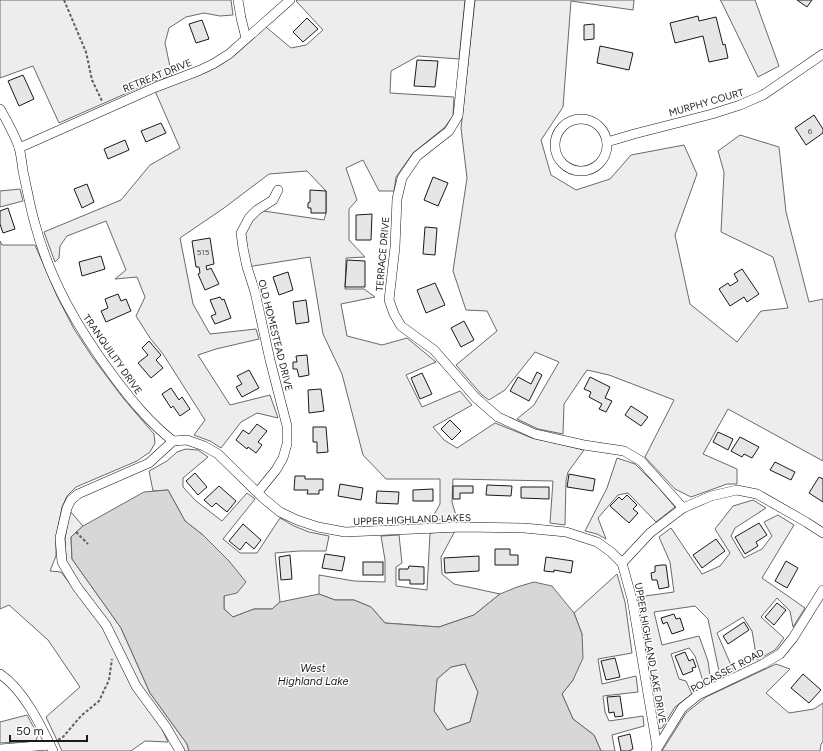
<svg xmlns="http://www.w3.org/2000/svg" width="823" height="751" viewBox="0 0 823 751" font-family="Figtree,sans-serif">
  <style>
    .built { fill: #ededed; stroke: #6a6a6a }
    .water { fill: #d7d7d7; stroke: #6a6a6a; fill-rule: evenodd }
    .building { fill: #e6e6e6; stroke: #1a1a1a }
    .lines { fill: none; stroke-linecap: round; stroke-linejoin: round }
    .minor-casing { stroke: #1a1a1a; stroke-width: 10 }
    .path { stroke: #5f5f5f; stroke-width: 2; stroke-dasharray: 3 2; stroke-linecap: butt }
    .minor { stroke: #fff; stroke-width: 9 }
    .labels { text-anchor: middle; stroke-width: 3; stroke-linejoin: round; paint-order: stroke }
    .number-label { font-size: 8px; fill: #4d4d4d }
    .street-label { font-size: 10px; fill: #1a1a1a; stroke: #fff }
    .water-label { font-size: 11px; font-style: italic; fill: #1a1a1a; stroke: #fff }
  </style>
  <rect width="100%" height="100%" fill="#fff"/>
  <g class="built">
    <path d="M0 0H231L233 15 220 16 204 13 186 17 169 28 165 43 172 76 152 82 59 123 33 66 0 78Z"/>
    <path d="M297 0H465L459 59 418 56 391 71 390 93 454 97 453 116 444 128 413 153 396 177 394 191H379L363 160 346 168 357 200 349 209V240L365 257 346 258 345 289H364L375 297 341 304 347 336 382 345 407 338 436 362 406 375 422 407 460 391 472 405 433 427 444 440 457 448 495 423 532 438 560 444 584 450 568 472 566 481 565 525 550 523 553 481 453 479 452 502 457 519 431 520 440 504V479H386L363 455 342 374 323 334 310 257 247 267 241 233 257 210 324 220 326 213V191L307 171 269 174 224 208 180 238 193 304 210 334 256 329 259 339 216 349 198 355 230 405 270 395 278 418 257 413 241 422 221 448 210 441 194 435 205 420 163 354 150 338 136 316 145 297 137 277 115 279 126 270 106 221 67 236 60 246 59 258 55 262 44 232 121 200 150 165 180 148 155 91 207 72 222 64 237 53 266 27 291 48 306 45 323 30 296 1Z"/>
    <path d="M475 0H634L633 10 571 1 563 107 541 140 551 175 576 190 610 179 631 155 684 145 697 174 675 235 690 304 737 342 761 311 788 308 773 257 721 232 724 172 718 151 740 135 779 147 786 212 809 302 823 299V461L728 409 703 454 737 469V484H727L691 497 675 489 645 457 674 400 609 375 587 370 564 404 563 434 538 429 517 419 534 405 559 362 535 352 505 390 489 400 482 395 456 365 497 331 487 311 466 310 453 271 467 178 461 128Z"/>
    <path d="M720 0H755L779 66 758 77 722 3Z"/>
    <path d="M20 189 23 201 0 207V191Z"/>
    <path d="M0 241 2 245H35L57 296 74 329 93 358 123 398 154 434 155 443 150 452 144 456 137 461 76 487 67 496 62 507 56 537V556L50 571 61 572 101 625 113 647 161 727 168 742 145 741 131 751H62L46 717 80 687 48 640 9 605 0 609Z"/>
    <path d="M186 449 198 450 208 457 183 478V487L196 501 222 521 247 493 255 499 223 539 240 553H257L280 518 294 526 309 532 329 536 326 551H299L275 553 280 602 272 609H254L233 617 224 609V596L229 561 203 535 185 521 168 490 153 491 149 471 167 461 177 452Z"/>
    <path d="M617 458 635 464 658 487 675 507 656 522 628 493 618 495 598 518 606 539 597 534 585 531 607 488Z"/>
    <path d="M753 500 766 508 735 528 731 536 744 558 762 549 772 536 764 522 778 515 794 525 762 578 805 608 793 627 790 611 777 598 761 617 784 638 775 650 757 660 752 631 743 617 717 633 734 672 720 676 708 619 695 606 654 612 662 645 699 636 708 661 711 683 704 684 695 656 689 648 671 654 679 679 686 681 692 694 675 707 662 728 657 729 638 597 674 592 670 562 659 537 671 528 702 574 720 566 730 553 715 529 733 506Z"/>
    <path d="M70 511 83 526 71 537 72 559 121 628 150 693 187 744 189 751H183L139 683 71 571 66 560 65 538Z"/>
    <path d="M455 531 441 557 442 574 454 584 500 594 474 615 439 627 385 623 371 607 354 600H335L319 594V575L354 581 385 582V560L381 536 399 535 402 563 396 567V586L427 590 430 533Z"/>
    <path d="M617 574 625 602 632 653 598 659 602 684 636 676 638 692 603 696 605 712 609 721 643 716 644 726 612 735 615 751H601L594 735 573 719 562 694 573 680 582 634 574 613Z"/>
    <path d="M465 664 478 692 470 722 447 730 434 711 437 679 451 667Z"/>
    <path d="M776 664 790 669 766 693 789 713 814 709 823 703V742L821 744 820 751H662L686 713 706 697Z"/>
    <path d="M27 715 38 735 36 741 0 743V722Z"/>
  </g>
  <path class="water" d="M168 490 185 521 203 535 229 561 246 582 237 593 224 596V609L233 617 254 609H272L280 602 319 594 335 600H354L371 607 385 623 439 627 474 615 500 594 517 587 534 582 552 586 574 613 582 634 583 658 573 680 562 694 573 719 594 735 601 751H189L187 744 150 693 121 628 72 559 71 537 83 526 144 492ZM465 664 478 692 470 722 447 730 434 711 437 679 451 667Z"/>
  <g class="building">
    <path d="M797 0H812L807 7Z"/>
    <path d="M698 16 699 21 716 17 723 45 725 44 728 58 709 62 703 36 675 43 670 23Z"/>
    <path d="M307 18 318 29 303 42 293 32Z"/>
    <path d="M202 20 209 39 196 43 189 24Z"/>
    <path d="M594 24V39L584 40V25Z"/>
    <path d="M600 46 633 53 629 70 597 63Z"/>
    <path d="M417 60 438 61 435 87 414 86Z"/>
    <path d="M23 75 34 99 19 106 8 81Z"/>
    <path d="M814 115 823 129V133L806 145 795 128Z"/>
    <path d="M161 123 166 133 146 142 141 131Z"/>
    <path d="M125 140 129 150 108 159 104 149Z"/>
    <path d="M433 177 448 183 438 206 424 200Z"/>
    <path d="M87 184 94 202 82 208 74 189Z"/>
    <path d="M310 190 326 191V213H311V208H308V203L310 202Z"/>
    <path d="M8 208 15 229 3 233 0 224V211Z"/>
    <path d="M372 214 371 240H356V215Z"/>
    <path d="M425 227 437 228 435 255 423 254Z"/>
    <path d="M210 238 214 264 206 266 207 270 211 268 219 284 205 290 198 274 200 273 199 267H196L192 241Z"/>
    <path d="M101 256 105 269 82 276 79 262Z"/>
    <path d="M347 260 365 261V287H345Z"/>
    <path d="M742 269 759 294 747 302 744 297 730 306 719 289 728 283 730 286 738 281 734 274Z"/>
    <path d="M288 272 293 290 279 295 273 277Z"/>
    <path d="M435 283 445 305 426 313 417 290Z"/>
    <path d="M118 294 121 301 126 299 131 311 106 322 101 311 108 308 105 299Z"/>
    <path d="M220 297 222 300 224 299 231 318 215 324 211 316 216 314 210 300Z"/>
    <path d="M306 300 309 322 296 324 293 302Z"/>
    <path d="M464 321 474 340 461 347 451 328Z"/>
    <path d="M149 341 161 355 156 360 163 368 151 378 138 363 148 355 142 348Z"/>
    <path d="M307 355 309 375 299 377 297 369H293V362H297L296 356Z"/>
    <path d="M249 370 259 388 242 397 236 387 242 384 237 376Z"/>
    <path d="M537 372 542 375 529 401 510 391 518 377 531 384Z"/>
    <path d="M422 373 432 394 420 399 411 378Z"/>
    <path d="M590 377 610 387 605 398 612 401 606 412 599 409 602 404 589 397 591 392 584 389Z"/>
    <path d="M171 388 179 400 182 397 190 409 180 416 173 406 171 408 162 394Z"/>
    <path d="M321 389 324 411 309 413 308 390Z"/>
    <path d="M631 406 648 417 641 426 625 415Z"/>
    <path d="M450 420 461 431 452 440 441 429Z"/>
    <path d="M257 424 267 431 258 442 262 445 256 453 248 447 247 449 236 440 243 430 249 434Z"/>
    <path d="M313 427H326L328 452 317 453V442H313Z"/>
    <path d="M718 432 733 439 728 450 713 442Z"/>
    <path d="M740 437 759 447 752 458 744 454 742 457 731 451Z"/>
    <path d="M775 462 795 472 791 480 770 470Z"/>
    <path d="M195 473 207 487 198 495 186 481Z"/>
    <path d="M569 474 595 479 593 491 567 487Z"/>
    <path d="M295 476H305V479H323V490H319V494H307L308 490H294Z"/>
    <path d="M819 477 823 479V502L809 493Z"/>
    <path d="M340 484 363 488 361 500 338 496Z"/>
    <path d="M487 485 512 486 511 496 486 495Z"/>
    <path d="M219 486 236 501 227 512 216 503 212 507 204 500Z"/>
    <path d="M453 486H473V493H460V499H453Z"/>
    <path d="M521 487H549V499L521 498Z"/>
    <path d="M433 489V501H413V490Z"/>
    <path d="M377 491 399 492 398 504 376 503Z"/>
    <path d="M627 495 637 505 633 509 638 513 629 523 610 506 619 497 622 500Z"/>
    <path d="M759 523 767 535 756 542 758 546 745 554 735 537Z"/>
    <path d="M243 524 261 540 254 549 246 542 240 550 229 541Z"/>
    <path d="M716 539 725 551 702 568 693 555Z"/>
    <path d="M495 549H510V555H518V565H495Z"/>
    <path d="M325 554 345 557 342 571 322 568Z"/>
    <path d="M290 555 292 579 281 580 279 557Z"/>
    <path d="M479 556V571L445 573 444 558Z"/>
    <path d="M546 557 573 561 571 573 554 570V572L544 571Z"/>
    <path d="M786 561 798 568 787 588 775 581Z"/>
    <rect x="363" y="562" width="20" height="13"/>
    <path d="M661 565H666L669 587 659 589 657 580H652L651 573 655 572V566Z"/>
    <path d="M409 566 424 567V584H410V580H399V569H408Z"/>
    <path d="M777 603 786 610 774 625 765 617Z"/>
    <path d="M674 614 676 619 680 618 684 630 672 634 667 622 663 624 661 618Z"/>
    <path d="M744 622 749 630 728 644 723 636Z"/>
    <path d="M685 652 689 661 693 659 696 667 692 668 693 671 683 675 675 656Z"/>
    <path d="M615 658 620 677 606 680 601 661Z"/>
    <path d="M803 674 821 690 809 703 791 688Z"/>
    <path d="M620 696 623 716 615 717 614 712 609 713 607 697Z"/>
    <path d="M630 734 633 749 629 751H621L618 737Z"/>
  </g>
  <g class="lines">
    <g class="minor-casing">
      <g id="minor">
        <path d="M238 0 241 18 246 38"/>
        <path d="M470 0 458 116 449 131 417 156 402 178 397 199 395 247 389 300 394 314 401 326 434 350 476 398 498 417 535 434 584 445 624 451 641 461 683 508"/>
        <path d="M0 109C7 121 14 134 19 147 21 155 22 163 23 171 27 189 30 207 35 224 50 281 79 330 114 377 132 401 149 422 173 441"/>
        <circle cx="581" cy="145" r="26"/>
        <path d="M607 142 634 134 712 114 740 105 763 95 823 54"/>
        <path d="M19 148 156 87 198 71 213 64 229 54 290 0"/>
        <path d="M258 492 276 470 283 458 287 444V426L270 360 255 292 247 267 243 248 241 233 249 218 257 210 273 200 278 190"/>
        <path d="M622 563 650 533 683 508 711 496 737 490 757 494 806 522 823 533"/>
        <path d="M0 674C24 690 41 726 53 751"/>
        <path d="M0 749 50 745"/>
        <path d="M656 750 682 708 698 695 763 664 780 654 793 638 823 590"/>
        <path d="M180 751 166 727 136 686 106 625 77 587 62 562 60 538 67 508 71 500 78 494 149 463 173 441 187 440 204 446 218 454 263 498 280 512 297 520 318 527 345 532 462 527 524 528 566 532 597 542 611 552 622 563 632 599 657 747"/>
      </g>
    </g>
    <g class="path">
      <path d="M64 0 86 52 92 80 102 101"/>
      <path d="M76 532 88 544"/>
      <path d="M58 740 63 737 81 716 99 701 109 680 112 659"/>
    </g>
    <use href="#minor" class="minor"/>
  </g>
  <g class="labels">
    <g class="number-label">
      <text x="810" y="134">6</text>
      <text x="203" y="255">515</text>
    </g>
    <g class="street-label">
      <text transform="translate(157 75) rotate(-22)" y="4">RETREAT DRIVE</text>
      <text transform="translate(706 102) rotate(-16)" y="4">MURPHY COURT</text>
      <text transform="translate(382 254) rotate(-85)" y="4">TERRACE DRIVE</text>
      <text transform="translate(276 335) rotate(76)" y="4">OLD HOMESTEAD DRIVE</text>
      <text transform="translate(113 354) rotate(55)" y="4">TRANQUILITY DRIVE</text>
      <text transform="translate(412 519) rotate(-2)" y="4">UPPER HIGHLAND LAKES</text>
      <text transform="translate(651 653) rotate(80)" y="4">UPPER HIGHLAND LAKE DRIVE</text>
      <text transform="translate(727 670) rotate(-28)" y="4">POCASSET ROAD</text>
    </g>
    <g class="water-label">
      <text x="313" y="672">West<tspan x="313" dy="13">Highland Lake</tspan></text>
    </g>
  </g>
  <path d="M10 735v6h77v-6" fill="none" stroke="#1a1a1a" stroke-width="2"/>
  <text x="16" y="735" font-size="12" fill="#1a1a1a" stroke="#ffffff" stroke-width="3" paint-order="stroke">50 m</text>
</svg>
